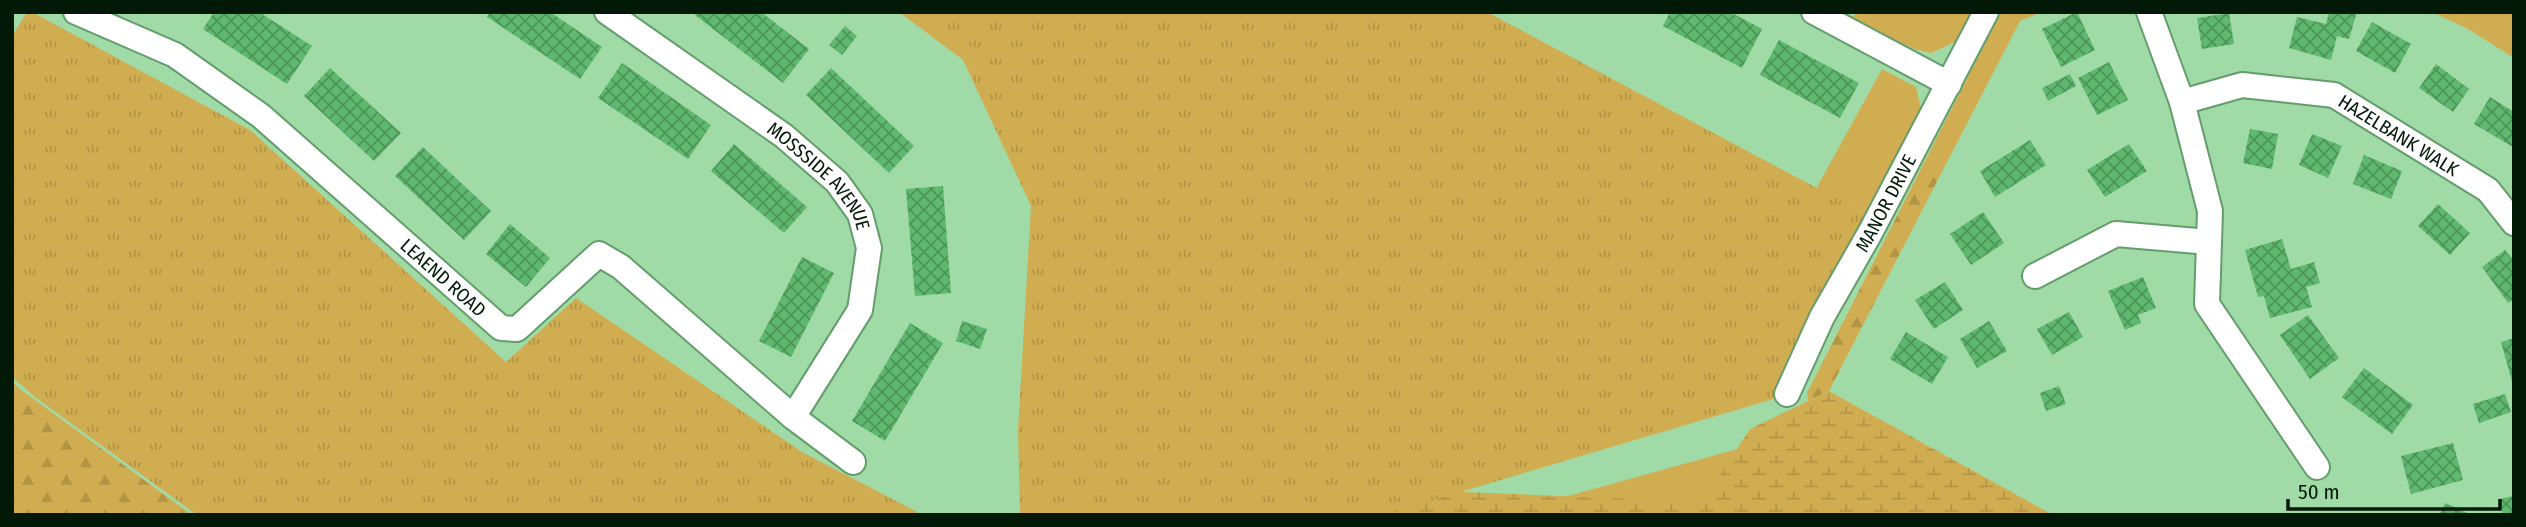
<svg xmlns="http://www.w3.org/2000/svg" width="2526" height="527" viewBox="0 0 2526 527" font-family="'Fira Sans Condensed',sans-serif">
  <style>
    .grass { fill: #d1ad51 }
    .forest { fill: url(#forest-firs) }
    .wetland { fill: url(#wetland-marsh) }
    .park { fill: url(#park-tufts) }
    .building { fill: url(#building-cross-hatch) }
    .lines { fill: none; stroke-linecap: round; stroke-linejoin: round }
    .minor-casing { stroke: #649d6c; stroke-width: 28 }
    .minor { stroke: #fff; stroke-width: 24 }
    .labels { text-anchor: middle; stroke-width: 5; stroke-linejoin: round; paint-order: stroke }
    .street-label { font-size: 19px; fill: #031907; stroke: #a0dba7 }
  </style>
  <defs>
    <pattern id="forest-firs" width="22" height="20" patternUnits="userSpaceOnUse" patternTransform="scale(1.75)"><rect width="22" height="20" fill="#d1ad51"/><path d="M5 1l3.5 6h-7zM16 11l3.5 6h-7z" fill="#b29445"/></pattern>
    <pattern id="wetland-marsh" width="20" height="14" patternUnits="userSpaceOnUse" patternTransform="scale(1.75)"><rect width="20" height="14" fill="#d1ad51"/><path d="M1 5h8M5 5V1M11 12h8M15 12V8" fill="none" stroke="#b29445"/></pattern>
    <pattern id="park-tufts" width="24" height="20" patternUnits="userSpaceOnUse" patternTransform="scale(1.75)"><rect width="24" height="20" fill="#d1ad51"/><path d="M3 7l-1-3M5 7V3M7 7l1-3M15 17l-1-3M17 17v-4M19 17l1-3" fill="none" stroke="#b29445"/></pattern>
    <pattern id="building-cross-hatch" width="8" height="8" patternUnits="userSpaceOnUse" patternTransform="scale(1.75)"><rect width="8" height="8" fill="#5fb86f"/><path d="M0 0l8 8M0 8l8-8" fill="none" stroke="#4c9559"/></pattern>
  </defs>
  <rect width="100%" height="100%" fill="#a0dba7"/>
  <g class="grass">
    <path d="M1860 12H1973L1955 42 1931 53 1914 49 1851 17Z"/>
    <path d="M2001 12H2042L2020 21 1945 166 1927 157Z"/>
    <path d="M2432 12H2514V58L2468 29Z"/>
    <path d="M1882 69 1916 87 1921 109 1917 121 1871 217 1816 189Z"/>
    <path d="M1781 437 1924 515H1500Z"/>
  </g>
  <g class="forest">
    <path d="M1927 157 1945 166 1829 391 1808 401 1807 393Z"/>
    <path d="M12 382 20 389 192 515H12Z"/>
  </g>
  <path class="wetland" d="M1829 391 2053 515H1374L1440 491 1703 502 1750 429Z"/>
  <g class="park">
    <path d="M27 12H32L250 130 506 362 576 298 802 452 923 515H197L35 397 12 377V36Z"/>
    <path d="M899 12H1487L1871 217 1783 396 1383 515H1020L1018 430 1031 206 963 60Z"/>
  </g>
  <g class="building">
    <path d="M214 12H259L312 46 287 84 203 29Z"/>
    <path d="M490 12H550L602 47 580 79 487 17Z"/>
    <path d="M697 12H761L809 49 783 83 695 15Z"/>
    <path d="M1670 12H1730L1762 29 1742 68 1663 26Z"/>
    <path d="M2077 12 2095 50 2061 67 2042 29Z"/>
    <path d="M2329 12H2357L2349 39 2337 36 2331 60 2289 48 2297 17 2326 24Z"/>
    <path d="M2229 13 2234 44 2202 49 2197 18Z"/>
    <path d="M2372 22 2411 44 2395 73 2356 51Z"/>
    <path d="M845 26 857 36 842 55 829 45Z"/>
    <path d="M1779 40 1859 83 1840 118 1760 75Z"/>
    <path d="M2109 62 2128 100 2097 115 2078 78Z"/>
    <path d="M622 63 711 125 688 159 598 98Z"/>
    <path d="M2436 64 2469 89 2453 112 2419 88Z"/>
    <path d="M330 68 401 133 374 161 304 96Z"/>
    <path d="M831 68 914 146 889 173 806 95Z"/>
    <path d="M2070 74 2076 86 2048 101 2042 88Z"/>
    <path d="M2490 97 2514 112 2513 147 2474 124Z"/>
    <path d="M2250 129 2278 134 2272 169 2243 163Z"/>
    <path d="M2312 134 2342 146 2328 178 2299 165Z"/>
    <path d="M2030 140 2046 165 1995 197 1980 171Z"/>
    <path d="M734 144 807 207 784 233 711 171Z"/>
    <path d="M2129 144 2147 171 2105 197 2087 170Z"/>
    <path d="M423 147 491 211 464 240 395 176Z"/>
    <path d="M2364 155 2402 171 2391 199 2353 184Z"/>
    <path d="M943 186 951 293 915 296 906 189Z"/>
    <path d="M2438 204 2470 233 2450 255 2418 226Z"/>
    <path d="M1983 212 2004 243 1971 265 1950 234Z"/>
    <path d="M510 224 550 258 526 287 486 254Z"/>
    <path d="M2282 239 2291 269 2314 262 2320 283 2306 287 2312 307 2270 318 2264 296 2258 297 2245 250Z"/>
    <path d="M2505 250 2514 261V299L2508 303 2482 267Z"/>
    <path d="M802 257 834 273 791 357 759 341Z"/>
    <path d="M2143 277 2156 308 2138 315 2141 323 2125 330 2108 291Z"/>
    <path d="M1945 282 1963 310 1934 329 1915 300Z"/>
    <path d="M2069 312 2083 337 2052 355 2037 329Z"/>
    <path d="M2308 315 2339 358 2310 379 2280 335Z"/>
    <path d="M962 321 987 329 980 349 956 341Z"/>
    <path d="M1989 321 2007 351 1977 368 1960 339Z"/>
    <path d="M910 323 943 343 885 441 852 421Z"/>
    <path d="M1906 332 1948 357 1932 384 1890 359Z"/>
    <path d="M2514 338V385H2513L2501 342Z"/>
    <path d="M2364 368 2413 405 2392 434 2342 397Z"/>
    <path d="M2059 386 2066 404 2046 411 2040 393Z"/>
    <path d="M2505 394 2511 412 2479 423 2473 404Z"/>
    <path d="M2453 443 2463 480 2411 494 2401 456Z"/>
    <path d="M2514 496V515H2503L2499 499Z"/>
    <path d="M2445 503 2472 515 2440 514Z"/>
  </g>
  <g class="lines">
    <g class="minor-casing">
      <g id="minor">
        <path id="s1" d="M76 12 175 55 261 116 501 328 517 329 599 254 621 267 793 417"/>
        <path id="s2" d="M607 12 784 136 837 182 860 214 869 248 860 310 793 417 853 462"/>
        <path d="M1814 12 1949 84"/>
        <path d="M2149 12 2182 102 2210 211 2207 304 2317 467"/>
        <path id="s3" d="M2182 102 2242 85 2334 95 2488 190 2514 223"/>
        <path d="M2035 276 2116 234 2209 242"/>
        <path id="s4" d="M1787 394 1822 317 1870 233 1986 12"/>
      </g>
    </g>
    <use href="#minor" class="minor"/>
  </g>
  <g class="labels">
    <g class="street-label">
      <text dy="7" stroke="none"><textPath href="#s3" startOffset="231">HAZELBANK WALK</textPath></text>
      <text dy="7" stroke="none"><textPath href="#s2" startOffset="270">MOSSSIDE AVENUE</textPath></text>
      <text dy="7" stroke="none"><textPath href="#s4" startOffset="215">MANOR DRIVE</textPath></text>
      <text dy="7" stroke="none"><textPath href="#s1" startOffset="457">LEAEND ROAD</textPath></text>
    </g>
  </g>
  <rect width="2526" height="527" fill="none" stroke="#031907" stroke-width="28"/>
  <path d="M2288 499v10h212v-10" fill="none" stroke="#031907" stroke-width="3.5"/>
  <text x="2298" y="499" font-size="21" fill="#031907" stroke="#a0dba7" stroke-width="5" paint-order="stroke">50 m</text>
</svg>
